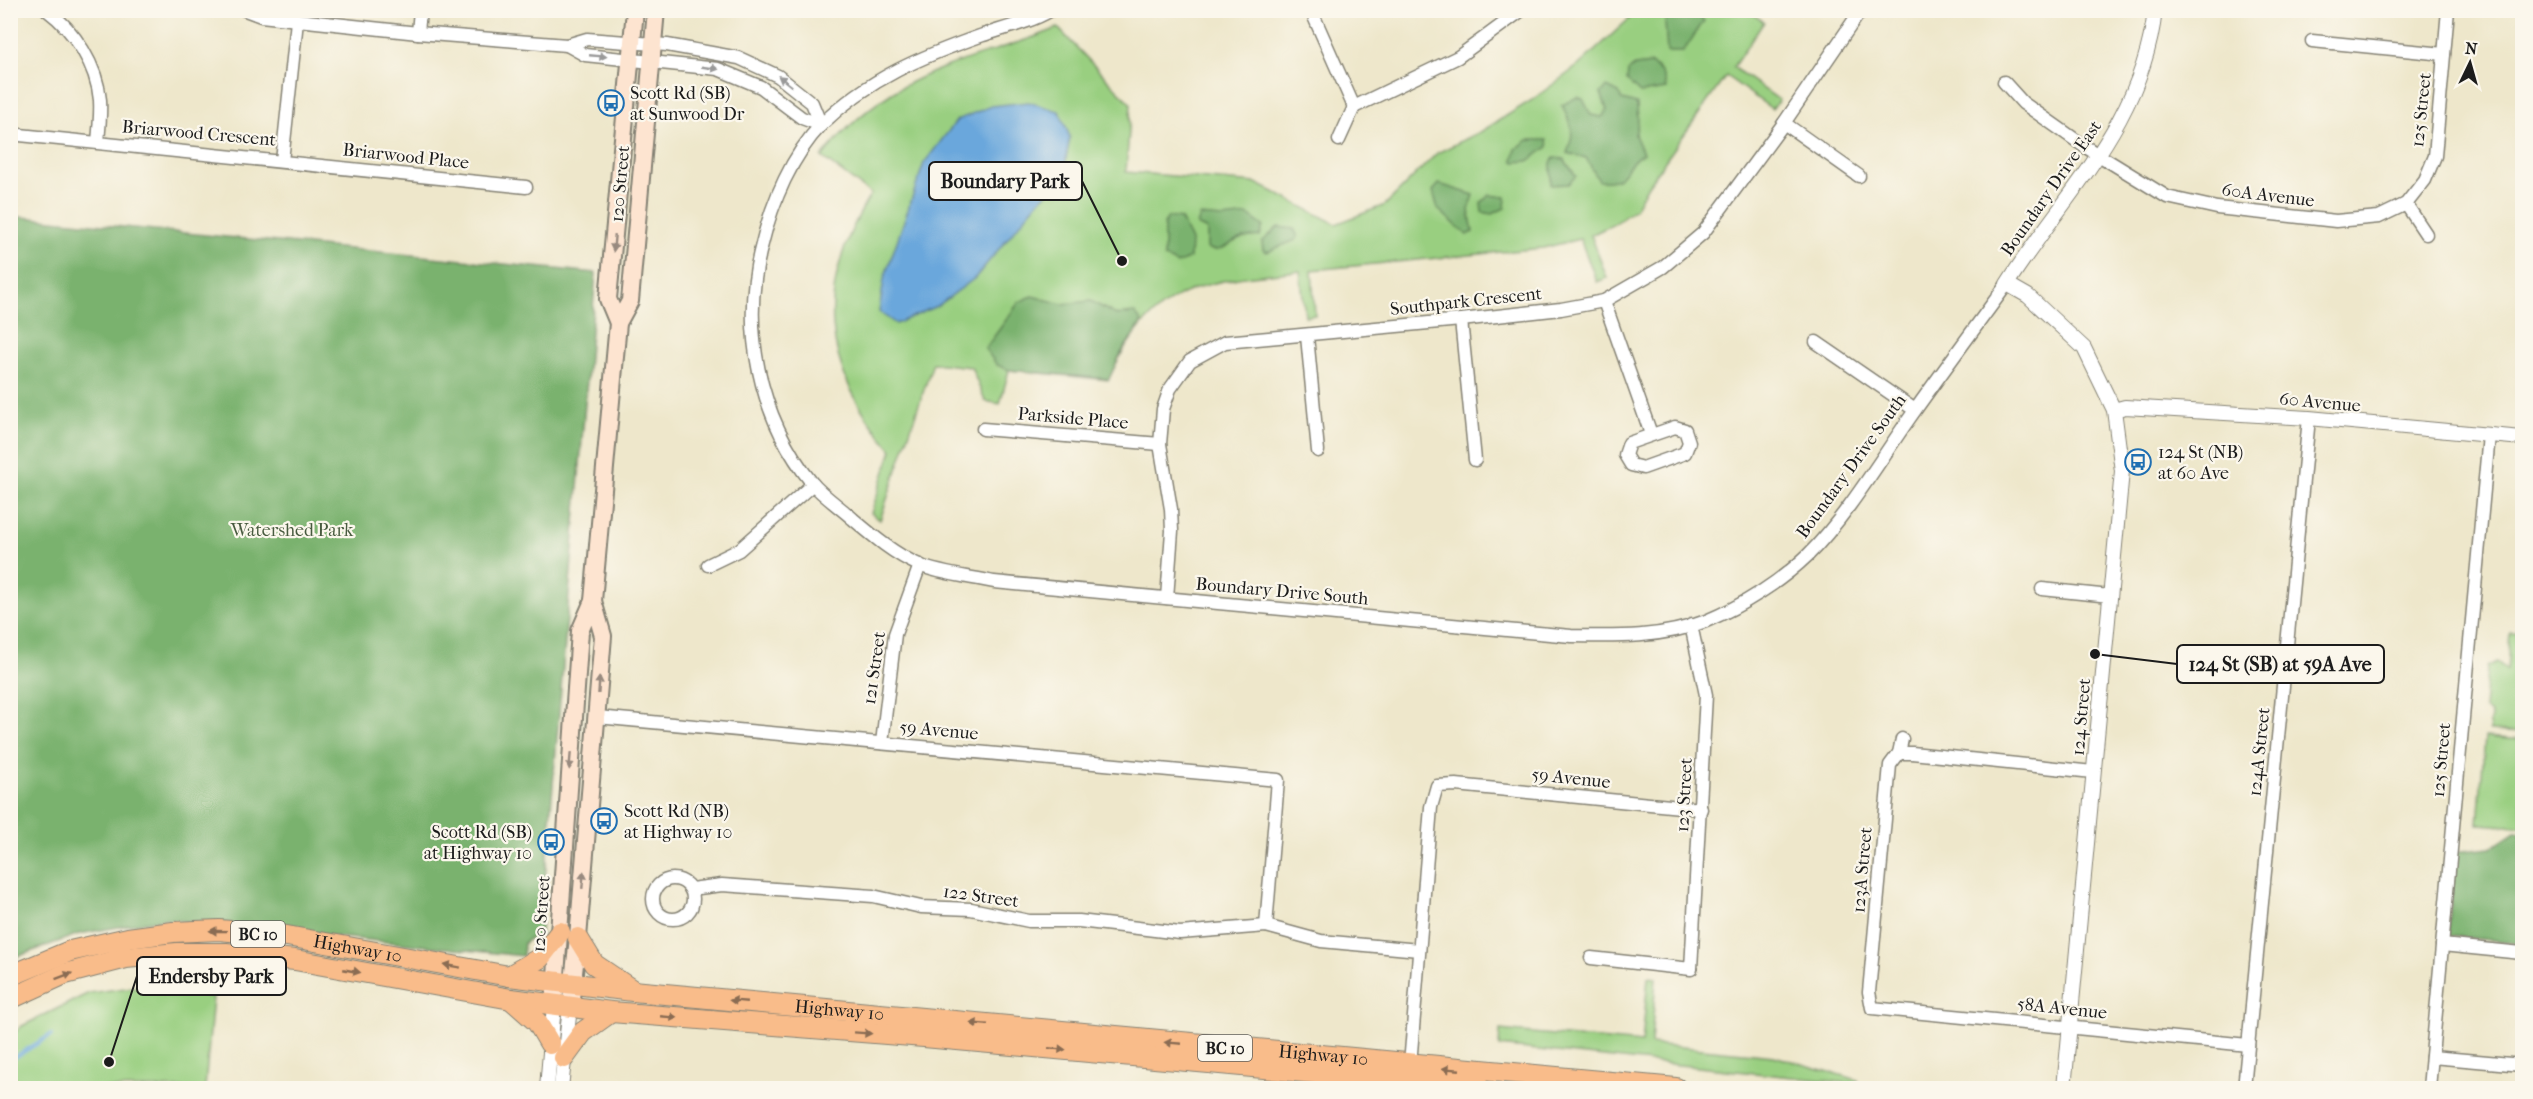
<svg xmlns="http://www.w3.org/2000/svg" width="2533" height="1099" viewBox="0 0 2533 1099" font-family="'IM FELL French Canon',serif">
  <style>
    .green { fill: #99cf80; stroke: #5a764e; stroke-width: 1.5 }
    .forest { fill: #7ab26e; stroke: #4b6745; stroke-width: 1.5 }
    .water { fill: #6ba7dc; stroke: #44627c; stroke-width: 1.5 }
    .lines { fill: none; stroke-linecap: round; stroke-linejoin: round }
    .stream { stroke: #6ba7dc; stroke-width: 4 }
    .minor-casing { stroke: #858274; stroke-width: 15 }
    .tertiary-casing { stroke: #858274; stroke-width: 16 }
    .secondary-casing { stroke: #858274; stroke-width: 20 }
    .trunk-casing { stroke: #858274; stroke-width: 22 }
    .minor { stroke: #fff; stroke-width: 12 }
    .tertiary { stroke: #fff; stroke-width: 14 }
    .secondary { stroke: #fde4d0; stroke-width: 16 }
    .trunk { stroke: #f9bc8a; stroke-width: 20 }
    .oneway { fill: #999 }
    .oneway2 { fill: #988a7f }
    .oneway3 { fill: #8a6c53 }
    .labels { text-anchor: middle; stroke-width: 4.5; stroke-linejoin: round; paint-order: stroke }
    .shield { fill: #fbf7ec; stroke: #5f5e5a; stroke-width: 1.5 }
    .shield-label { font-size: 16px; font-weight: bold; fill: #1c1c1c }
    .poi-label { font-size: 18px; fill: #1c1c1c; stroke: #fbf7ec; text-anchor: start }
    .street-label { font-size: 18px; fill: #1c1c1c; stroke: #fbf7ec }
    .park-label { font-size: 18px; fill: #485b3f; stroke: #fbf7ec }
    .leader { fill: none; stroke: #1c1c1c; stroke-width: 2 }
    .callout-dot { fill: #1c1c1c; stroke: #fbf7ec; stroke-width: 2 }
    .callout { fill: #fbf7ec; stroke: #1c1c1c; stroke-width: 2 }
    .callout-label { font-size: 20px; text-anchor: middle; font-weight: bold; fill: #1c1c1c }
  </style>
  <rect width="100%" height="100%" fill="#fbf7ec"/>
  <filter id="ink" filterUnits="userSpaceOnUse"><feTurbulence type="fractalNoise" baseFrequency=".0167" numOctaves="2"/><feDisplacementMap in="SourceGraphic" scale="12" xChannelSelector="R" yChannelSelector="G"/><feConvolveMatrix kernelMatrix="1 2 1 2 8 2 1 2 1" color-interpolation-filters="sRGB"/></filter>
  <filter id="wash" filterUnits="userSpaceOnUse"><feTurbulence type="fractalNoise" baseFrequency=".008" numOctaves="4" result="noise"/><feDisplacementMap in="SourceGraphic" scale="24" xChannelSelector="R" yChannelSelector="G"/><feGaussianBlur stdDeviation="1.35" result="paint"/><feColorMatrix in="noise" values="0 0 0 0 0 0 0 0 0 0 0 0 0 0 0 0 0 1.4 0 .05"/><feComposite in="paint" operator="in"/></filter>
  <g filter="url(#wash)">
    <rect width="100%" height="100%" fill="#eee7cb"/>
    <g class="green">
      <path d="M1622 11H1748L1764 22 1733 67 1779 100 1772 109 1726 76 1648 185 1635 209 1614 224 1591 235 1607 278 1597 282 1580 239 1543 248 1312 270 1315 315 1305 316 1300 271C1206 280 1152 284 1108 380L1009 370 1000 404 985 401 971 367 933 363 880 520 871 513 892 450C820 369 814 286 871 194L822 157C844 129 870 105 902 87 950 60 1007 49 1058 28L1131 104 1126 172 1256 183 1336 224 1385 205 1437 153 1482 131 1532 100 1579 65 1630 18Z"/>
      <path d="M2510 632 2522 633V733L2489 731 2491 715 2484 709 2487 667 2497 662 2507 670Z"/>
      <path d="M2485 737 2522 740V827L2478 824Z"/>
      <path d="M1648 977 1656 978 1651 1044 1774 1056 1858 1080V1084L1499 1046 1500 1030 1642 1043Z"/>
      <path d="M147 985 213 997 205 1088H11V1036L22 1026 89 993Z"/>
    </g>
    <g class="forest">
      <path d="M1672 11H1692L1704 21 1683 52H1667L1665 22Z"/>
      <path d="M1651 64C1662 70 1665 77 1666 89L1640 93 1627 81 1628 71 1635 66Z"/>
      <path d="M1607 87 1619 93 1622 100 1637 104 1638 123 1635 135 1643 153C1620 167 1630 183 1599 181L1586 158 1567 153C1576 131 1571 125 1562 105L1577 97 1583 99 1591 115 1602 117 1607 110 1601 93Z"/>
      <path d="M1528 140H1547L1548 147 1528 161 1515 162 1513 160 1516 149Z"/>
      <path d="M1554 158 1564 159 1576 176 1568 184 1551 185V163Z"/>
      <path d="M1439 184 1474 195 1469 210 1473 232 1467 235 1438 209 1433 191Z"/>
      <path d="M1489 195 1506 197 1505 208 1492 214 1482 212 1481 203Z"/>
      <path d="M1248 215 1263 226 1260 236C1254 237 1246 237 1240 239 1228 243 1220 255 1207 248V230L1197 225 1200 216 1223 218Z"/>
      <path d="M11 216 596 273 540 940 531 938 524 943 523 956 164 919 79 934 11 959Z"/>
      <path d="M1168 217 1181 219 1191 241 1190 258 1177 264 1164 257V224Z"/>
      <path d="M1278 227 1294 229 1298 237 1296 240 1267 252 1263 250 1262 242Z"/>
      <path d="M1032 296 1062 304 1091 301 1116 315 1135 313 1142 322 1121 353 1109 379 1009 370 997 365 985 349 1019 302Z"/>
      <path d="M2515 832 2522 833V943L2448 936 2455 852 2491 848Z"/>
    </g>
    <path class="water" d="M1028 102 1059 111 1070 137 1063 176 1038 202 975 278 939 305 896 324 879 312 884 279 924 163 957 120 991 106Z"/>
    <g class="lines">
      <path class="stream" d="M10 1060 51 1035"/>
    </g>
  </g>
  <g filter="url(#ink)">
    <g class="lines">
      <g class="minor-casing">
        <g id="minor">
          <path d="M47 10C75 31 97 66 100 100 101 114 99 129 98 142"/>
          <path d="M245 10 261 16 418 33 567 45 587 39 667 45 739 58 778 76 812 103 821 125"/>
          <path d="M1051 10C1031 22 1005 28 983 35 923 56 869 78 822 124 792 155 772 202 762 244 740 326 758 416 812 483 823 496 840 507 853 519 873 536 894 554 919 565 940 574 972 577 994 582L1571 636C1617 637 1663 638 1706 621 1742 606 1780 582 1808 555 1846 517 1880 460 1911 416 1942 372 1975 328 2007 284"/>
          <path d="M1311 10 1354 107 1458 57 1522 10"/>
          <path d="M418 33 420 10"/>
          <path d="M2312 41 2444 54"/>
          <path d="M567 45 585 55 718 69 761 87 802 118 821 125"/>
          <path d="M2004 82 2023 103 2084 146 2167 197 2217 208 2336 221 2379 217 2406 204 2425 180 2435 156 2448 10"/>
          <path d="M1784 123 1859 176"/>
          <path d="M10 134 526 187"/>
          <path d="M1339 140 1354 107"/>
          <path d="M282 161 297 21"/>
          <path d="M2406 204 2426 234"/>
          <path d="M1604 301 1651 434"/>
          <path d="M1461 320 1475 460"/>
          <path d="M1307 336 1318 451"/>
          <path d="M1816 342 1915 410"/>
          <path d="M1675 427 1685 430 1689 442 1685 453 1643 468 1631 465 1625 455 1629 443Z"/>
          <path d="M983 429 1160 444"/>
          <path d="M708 565 739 550 813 484"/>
          <path d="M2042 589 2110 596"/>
          <path d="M1167 598 1172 531 1171 509 1160 444 1163 409 1170 389 1190 361 1225 342 1461 320 1561 309 1604 301 1663 267 1703 233 1784 123 1861 10"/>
          <path d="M597 717 1278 780 1266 926"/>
          <path d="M1902 739 1899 753 1890 765 1869 992 1872 1008 2248 1045"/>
          <path d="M882 743 895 634 920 565"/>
          <path d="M1899 753H1912L2093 772"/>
          <circle cx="673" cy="899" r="20"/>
          <path d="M691 889 722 885 873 896 921 907 971 909 1029 921H1079L1180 933 1266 926 1321 941 1419 950"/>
          <path d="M2442 945 2522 953"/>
          <path d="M1591 958 1691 969 1706 695 1691 625"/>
          <path d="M2432 1057 2522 1065"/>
          <path d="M1410 1065 1431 807 1437 786 1456 785 1701 809"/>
          <path d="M2244 1088 2309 418"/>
          <path d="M2429 1088 2489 435"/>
        </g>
      </g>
      <g class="tertiary-casing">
        <g id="tertiary">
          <path d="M2114 410 2125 407 2309 418 2522 438"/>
          <path d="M547 1088 554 1005"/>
          <path d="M561 1088 570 1007"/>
          <path d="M2064 1088 2122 471 2114 410 2084 348 2028 296 2007 284C2064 194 2143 122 2155 10"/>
        </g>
      </g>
      <g class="secondary-casing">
        <g id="secondary">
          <path d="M618 323 608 299 635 10"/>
          <path d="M554 1005 580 631 593 601 618 323 630 301 656 10"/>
          <path d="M570 1007 578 938 603 636 593 601"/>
        </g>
      </g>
      <g class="trunk-casing">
        <g id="trunk">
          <path d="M578 938 594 964 631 989"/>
          <path id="s1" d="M10 976 70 951 128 938 173 932 219 930 287 936 509 976 633 991 1676 1088"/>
          <path d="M509 976 540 958 560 932"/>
          <path d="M10 999 65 974 126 958 177 953H226L295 960 511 999 611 1012 924 1037 1480 1088"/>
          <path d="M511 999 537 1022 550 1044"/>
          <path d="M564 1058 583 1032 611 1012"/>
        </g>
      </g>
      <use href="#minor" class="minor"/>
      <use href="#tertiary" class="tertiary"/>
      <use href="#secondary" class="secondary"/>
      <use href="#trunk" class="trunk"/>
    </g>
    <defs><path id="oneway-solid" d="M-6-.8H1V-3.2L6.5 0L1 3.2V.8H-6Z" transform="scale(1.5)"/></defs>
    <g class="oneway">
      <use href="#oneway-solid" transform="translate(598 56) rotate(5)"/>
      <use href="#oneway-solid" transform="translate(710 68) rotate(9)"/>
      <use href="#oneway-solid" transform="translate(785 81) rotate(-142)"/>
    </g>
    <g class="oneway2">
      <use href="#oneway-solid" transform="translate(614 243) rotate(95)"/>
      <use href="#oneway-solid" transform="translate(599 685) rotate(-86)"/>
      <use href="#oneway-solid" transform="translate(570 761) rotate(95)"/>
      <use href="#oneway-solid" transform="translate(583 880) rotate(-85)"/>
    </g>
    <g class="oneway3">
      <use href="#oneway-solid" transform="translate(218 931) rotate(-179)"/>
      <use href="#oneway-solid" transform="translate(452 966) rotate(-170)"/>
      <use href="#oneway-solid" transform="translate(352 971) rotate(11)"/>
      <use href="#oneway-solid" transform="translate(64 976) rotate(-20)"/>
      <use href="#oneway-solid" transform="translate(738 1001) rotate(-175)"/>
      <use href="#oneway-solid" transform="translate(669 1017) rotate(5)"/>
      <use href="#oneway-solid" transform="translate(979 1024) rotate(-175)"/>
      <use href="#oneway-solid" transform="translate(863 1033) rotate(4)"/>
      <use href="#oneway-solid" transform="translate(1173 1043) rotate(-175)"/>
      <use href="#oneway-solid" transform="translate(1057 1049) rotate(5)"/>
      <use href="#oneway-solid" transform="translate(1451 1069) rotate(-175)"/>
    </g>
  </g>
  <defs>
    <g id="bus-ring" transform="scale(1.35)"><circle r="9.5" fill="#fbf7ec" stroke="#1f6fb2" stroke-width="1.5"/><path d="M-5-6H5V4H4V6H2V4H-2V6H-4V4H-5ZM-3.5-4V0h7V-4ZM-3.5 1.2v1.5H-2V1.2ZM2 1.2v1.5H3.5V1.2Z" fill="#1f6fb2"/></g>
  </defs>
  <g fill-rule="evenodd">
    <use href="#bus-ring" x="611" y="103"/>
    <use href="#bus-ring" x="2138" y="462"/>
    <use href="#bus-ring" x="604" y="821"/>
    <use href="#bus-ring" x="551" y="842"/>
  </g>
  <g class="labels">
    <g class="shield">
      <rect x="231" y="921" width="54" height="26" rx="4.5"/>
      <rect x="1198" y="1035" width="54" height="26" rx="4.5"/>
    </g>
    <g class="shield-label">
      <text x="258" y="940">BC 10</text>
      <text x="1225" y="1054">BC 10</text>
    </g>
    <g class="poi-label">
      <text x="630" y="99">Scott Rd (SB)<tspan x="630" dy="21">at Sunwood Dr</tspan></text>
      <text x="2158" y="458">124 St (NB)<tspan x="2158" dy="21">at 60 Ave</tspan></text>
      <text x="624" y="817">Scott Rd (NB)<tspan x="624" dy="21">at Highway 10</tspan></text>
      <text x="532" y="838" text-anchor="end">Scott Rd (SB)<tspan x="532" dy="21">at Highway 10</tspan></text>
    </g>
    <g class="street-label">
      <text transform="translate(2421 110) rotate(-84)" y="6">125 Street</text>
      <text transform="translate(199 133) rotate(5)" y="6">Briarwood Crescent</text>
      <text transform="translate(406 156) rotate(6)" y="6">Briarwood Place</text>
      <text transform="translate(620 184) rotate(-85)" y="6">120 Street</text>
      <text transform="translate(2051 188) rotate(-55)" y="6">Boundary Drive East</text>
      <text transform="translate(2268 195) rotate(7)" y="6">60A Avenue</text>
      <text transform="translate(1466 301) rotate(-6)" y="6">Southpark Crescent</text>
      <text transform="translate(2320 402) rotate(5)" y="6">60 Avenue</text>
      <text transform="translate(1073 418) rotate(5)" y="6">Parkside Place</text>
      <text transform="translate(1851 466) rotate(-54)" y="6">Boundary Drive South</text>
      <text transform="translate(1282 591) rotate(5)" y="6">Boundary Drive South</text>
      <text transform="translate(874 668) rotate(-82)" y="6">121 Street</text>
      <text transform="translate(2081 717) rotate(-85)" y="6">124 Street</text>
      <text transform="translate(939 730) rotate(5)" y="6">59 Avenue</text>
      <text transform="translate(2259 752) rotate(-84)" y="6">124A Street</text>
      <text transform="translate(2441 760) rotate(-85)" y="6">125 Street</text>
      <text transform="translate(1571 778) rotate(6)" y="6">59 Avenue</text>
      <text transform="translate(1684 795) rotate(-87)" y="6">123 Street</text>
      <text transform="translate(1862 870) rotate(-85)" y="6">123A Street</text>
      <text transform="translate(981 896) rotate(8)" y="6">122 Street</text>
      <text transform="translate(541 914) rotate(-86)" y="6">120 Street</text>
      <text dy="6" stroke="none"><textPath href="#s1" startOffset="356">Highway 10</textPath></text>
      <text transform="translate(2062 1008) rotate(6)" y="6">58A Avenue</text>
      <text dy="6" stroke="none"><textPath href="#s1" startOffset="842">Highway 10</textPath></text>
      <text dy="6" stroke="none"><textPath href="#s1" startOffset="1328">Highway 10</textPath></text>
    </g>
    <g class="park-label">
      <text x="292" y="536">Watershed Park</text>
    </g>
  </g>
  <path class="leader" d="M1122 261L1082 181M2095 654L2177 664M109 1062L137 976"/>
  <g class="callout-dot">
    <circle cx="1122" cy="261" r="6"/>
    <circle cx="2095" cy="654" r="6"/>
    <circle cx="109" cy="1062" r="6"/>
  </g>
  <g class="callout">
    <rect x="929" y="162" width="153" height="38" rx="6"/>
    <rect x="2177" y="645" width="207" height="38" rx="6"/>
    <rect x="137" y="957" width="149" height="38" rx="6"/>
  </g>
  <g class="callout-label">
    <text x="1005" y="188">Boundary Park</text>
    <text x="2280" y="671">124 St (SB) at 59A Ave</text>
    <text x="211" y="983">Endersby Park</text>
  </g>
  <rect width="2533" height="1099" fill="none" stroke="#fbf7ec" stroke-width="36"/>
  <g transform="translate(2470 63) rotate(5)" stroke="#fbf7ec" stroke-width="4.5" paint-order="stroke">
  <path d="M0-4.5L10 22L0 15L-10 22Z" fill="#1c1c1c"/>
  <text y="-9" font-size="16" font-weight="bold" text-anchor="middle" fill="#1c1c1c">N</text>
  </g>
</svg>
